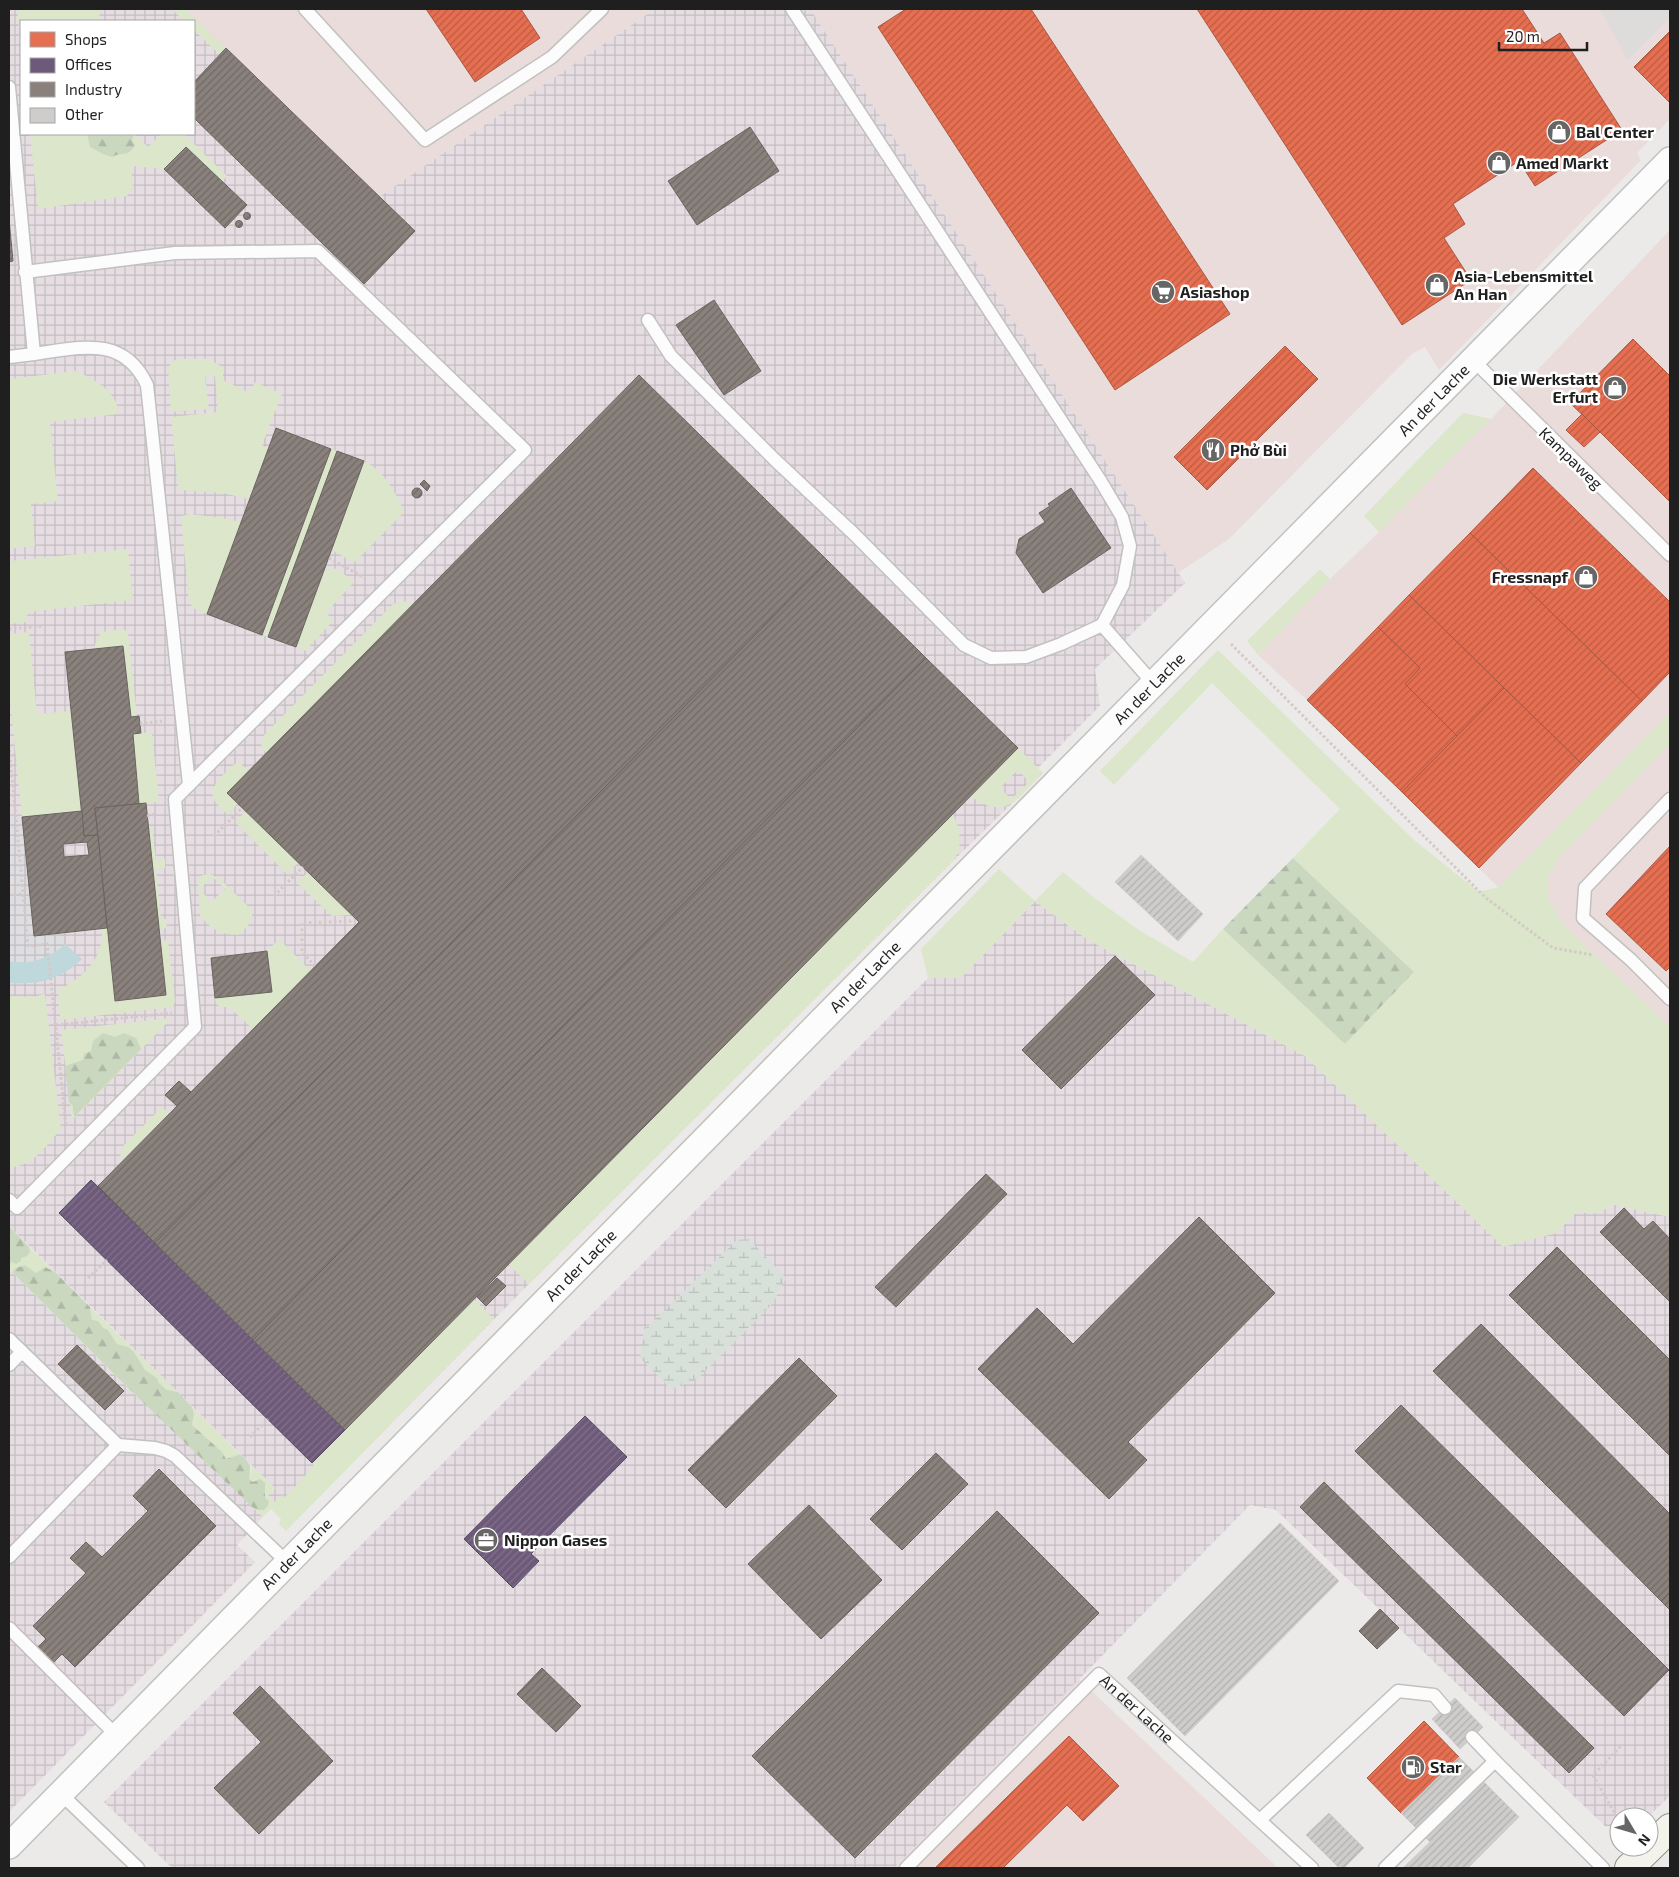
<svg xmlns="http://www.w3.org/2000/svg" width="1679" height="1877" viewBox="0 0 1679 1877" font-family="'Exo 2',sans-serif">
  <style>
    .commercial { fill: #e9dcdb }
    .industrial { fill: url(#industrial-grid); fill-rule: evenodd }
    .grass { fill: #dbe6ca; fill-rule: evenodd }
    .forest { fill: url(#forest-firs) }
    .wetland { fill: url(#wetland-marsh) }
    .parking { fill: #dddcdb }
    .plaza { fill: url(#plaza-grid) }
    .water { fill: #bed8dc }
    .shops { fill: url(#shops-hatch); stroke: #ab5742 }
    .offices { fill: url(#offices-hatch); stroke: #56485f }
    .industry { fill: url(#industry-hatch); stroke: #6a6460; fill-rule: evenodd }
    .building { fill: url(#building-hatch); stroke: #cfccc9 }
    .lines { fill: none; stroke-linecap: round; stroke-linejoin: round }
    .service-casing { stroke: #c2c1c0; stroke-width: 15 }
    .minor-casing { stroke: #c2c1c0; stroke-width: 28 }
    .secondary-casing { stroke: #949482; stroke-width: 30 }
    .path { stroke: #d5c9c8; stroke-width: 3; stroke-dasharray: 2.5 2.5; stroke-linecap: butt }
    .service { stroke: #fcfcfc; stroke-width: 12 }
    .minor { stroke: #fcfcfc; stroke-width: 25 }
    .secondary { stroke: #f3f2eb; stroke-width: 28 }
    .labels { text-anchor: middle; stroke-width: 5; stroke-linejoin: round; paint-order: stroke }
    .poi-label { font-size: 16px; font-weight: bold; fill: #1f1f1f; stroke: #fff; text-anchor: start }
    .street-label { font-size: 16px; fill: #1f1f1f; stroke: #fff }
  </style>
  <defs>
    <pattern id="industrial-grid" width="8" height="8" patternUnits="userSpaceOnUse" patternTransform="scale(1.25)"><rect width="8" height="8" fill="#e5dde2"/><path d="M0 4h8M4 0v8" fill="none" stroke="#c4bdc1"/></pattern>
    <pattern id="forest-firs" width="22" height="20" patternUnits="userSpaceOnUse" patternTransform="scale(1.25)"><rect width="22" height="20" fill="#cad8c0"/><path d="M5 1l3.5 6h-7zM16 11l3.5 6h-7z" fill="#adb9a5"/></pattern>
    <pattern id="wetland-marsh" width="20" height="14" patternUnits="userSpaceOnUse" patternTransform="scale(1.25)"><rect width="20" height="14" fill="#d7e1da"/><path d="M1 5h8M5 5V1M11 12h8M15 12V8" fill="none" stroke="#b8c1bb"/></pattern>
    <pattern id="plaza-grid" width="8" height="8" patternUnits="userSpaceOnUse" patternTransform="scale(1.25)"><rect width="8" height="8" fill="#dedee2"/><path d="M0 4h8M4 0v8" fill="none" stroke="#bebec1"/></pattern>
    <pattern id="shops-hatch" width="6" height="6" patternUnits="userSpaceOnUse" patternTransform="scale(1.25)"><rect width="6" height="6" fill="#e76f51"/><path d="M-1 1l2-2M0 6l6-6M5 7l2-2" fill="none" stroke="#bb5b43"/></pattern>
    <pattern id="offices-hatch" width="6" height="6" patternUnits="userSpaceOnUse" patternTransform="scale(1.25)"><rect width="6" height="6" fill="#6d597a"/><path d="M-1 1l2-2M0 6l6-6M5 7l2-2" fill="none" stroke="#81728a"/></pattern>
    <pattern id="industry-hatch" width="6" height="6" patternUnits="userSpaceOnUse" patternTransform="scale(1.25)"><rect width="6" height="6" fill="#8a817c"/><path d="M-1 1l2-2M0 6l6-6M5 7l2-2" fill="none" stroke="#706965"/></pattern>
    <pattern id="building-hatch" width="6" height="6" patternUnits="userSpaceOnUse" patternTransform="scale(1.25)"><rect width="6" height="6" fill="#cfcdcb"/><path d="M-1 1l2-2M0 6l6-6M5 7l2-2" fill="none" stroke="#b1b0ae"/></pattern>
  </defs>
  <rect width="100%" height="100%" fill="#eceae8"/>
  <g class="commercial">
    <path d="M185 9H655L379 197Z"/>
    <path d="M810 9H1670V119L1637 153 1641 160 1439 370 1425 347 1412 354 1229 539 1178 573Z"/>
    <path d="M1670 230V1027L1566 927 1499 888 1307 700 1258 655 1330 579 1379 532 1491 419Z"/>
    <path d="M1079 1679 1278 1868H894Z"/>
  </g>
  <g class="industrial">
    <path d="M9 9H185L379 197 655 9H810L1185 583 1095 669 1100 706 1038 768 1043 773 953 861 529 1284 291 1525 268 1496 275 1488 9 1226ZM21 21H194V134H21Z"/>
    <path d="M1035 901 1087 939 1305 1056 1503 1246 1556 1233 1578 1211 1593 1214 1615 1205 1670 1217V1796L1648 1817H1619V1824L1606 1827 1276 1510 1250 1505 894 1868H172L104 1802 928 978H961Z"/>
    <path d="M9 1269 127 1387 263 1517 237 1545 255 1562 9 1812Z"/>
  </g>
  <g class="grass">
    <path d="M17 9H99L100 21H21V48Z"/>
    <path d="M171 9H185L226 48 220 55 194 30V21H185Z"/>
    <path d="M30 134H135L148 147 161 134H184L227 176 222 181 186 147 164 169 131 166 133 187 127 196 38 209Z"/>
    <path d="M177 359H207L223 367V380L250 393 255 382 282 394 262 445 268 448 249 499 222 493 180 490 178 488 171 417 218 412 215 376 205 377 209 409 171 412 168 368 172 362Z"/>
    <path d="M76 371C94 379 118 392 119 414L50 422 58 501 31 504 35 546 9 549V379Z"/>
    <path d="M1463 413 1491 419 1379 532 1364 516Z"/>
    <path d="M331 449 337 451 268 637 262 635Z"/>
    <path d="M364 461C384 471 396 492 404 512L354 563 332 550Z"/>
    <path d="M190 514 223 518 241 522 207 614 195 609 189 603 181 516Z"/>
    <path d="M128 549 133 600 27 612 28 622 9 624V561Z"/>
    <path d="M325 568 331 570 334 568 355 581 326 613 334 620 305 651 296 647Z"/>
    <path d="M1320 569 1330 579 1258 655 1247 641Z"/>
    <path d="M403 601 414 604 266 753 261 746 264 735 393 604Z"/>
    <path d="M123 629 128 632 137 716 131 717 123 646 93 649 101 632Z"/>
    <path d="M29 632 37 714 71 711 82 811 22 817 9 691V634Z"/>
    <path d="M1218 650 1414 840 1479 892 1499 887 1670 712V744L1558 859 1548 877 1549 902 1566 927 1670 1027V1217L1615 1205 1593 1214 1578 1211 1556 1233 1503 1247 1305 1056 1087 939 1035 901 961 978H928L921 949 999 869 1035 901 1063 872 1096 899 1139 930 1193 962 1223 929 1345 1044 1414 972 1293 858 1340 809 1212 683 1114 785 1100 771Z"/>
    <path d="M152 732 159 802 139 804 133 734Z"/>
    <path d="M1018 748 1043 773C1018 798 1006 822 970 796ZM1018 770 1029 782 1011 799 1000 788Z"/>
    <path d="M239 763 249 770 228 793 238 803 228 815C211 799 206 793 223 775 228 770 232 764 239 763Z"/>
    <path d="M246 811 298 863 287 874 235 822Z"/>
    <path d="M953 814C960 829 964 847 953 861L529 1284 508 1264Z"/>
    <path d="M152 827 156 860 165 859V868L156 869 161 919H166L167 928 159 929 148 828Z"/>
    <path d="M308 872 351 915 332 916 297 883Z"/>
    <path d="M210 874 219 878 252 910C254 921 246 929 238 935 219 934 213 930 200 916L198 883 202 875ZM213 877 225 889 211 902 200 889Z"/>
    <path d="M107 928 115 1001 166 995 160 941 168 940 175 1001 173 1007 60 1020 58 990C84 977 103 960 102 929Z"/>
    <path d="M279 939 311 971 253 1029 229 1007H221L216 1004 215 998 272 992 267 951Z"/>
    <path d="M45 994 61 1129C47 1145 32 1168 9 1167V996L32 997Z"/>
    <path d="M172 1018 72 1120 61 1030Z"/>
    <path d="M162 1107 170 1114 123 1161 120 1155 123 1146Z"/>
    <path d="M29 1247 55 1272 45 1267 36 1273 25 1265 16 1268 12 1272 9 1269V1264L30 1252Z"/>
    <path d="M474 1299 494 1319 286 1531 279 1524 281 1519 271 1509 263 1517 252 1507 258 1510 268 1506 269 1501 265 1498 264 1492 249 1479 252 1469 250 1464 275 1488 268 1496 274 1502 282 1495 285 1497 314 1466 312 1463Z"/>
    <path d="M90 1307 178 1392 167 1390 159 1383 157 1378 145 1370 134 1352 117 1345 108 1330 103 1329 92 1320Z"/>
    <path d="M192 1407 240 1454 226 1459 222 1453 192 1425 194 1414Z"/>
  </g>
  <g class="forest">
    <path d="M87 134H134L132 140 135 146C126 158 123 151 112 157L103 154 90 147Z"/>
    <path d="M1293 858 1414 972 1345 1044 1223 929Z"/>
    <path d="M103 1033 115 1037 124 1033 136 1038 141 1049 75 1116 73 1112V1106L69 1102 65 1066 83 1060 84 1054 91 1051 93 1041Z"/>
    <path d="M9 1226 29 1247 30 1252 27 1256 21 1258V1261L16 1264 12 1262 9 1264Z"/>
    <path d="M25 1265 36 1273 45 1267 55 1272 90 1307 92 1320 98 1321 103 1328 108 1330 117 1344 128 1347 134 1352 145 1370 157 1378 159 1383 167 1390 178 1392 192 1407 194 1414 192 1425 222 1452 226 1459 240 1454C252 1465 251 1464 249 1479L253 1482 260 1479 265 1483V1498L269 1501 268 1506 264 1510H258L252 1507 127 1387 12 1272 16 1268Z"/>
  </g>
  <path class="wetland" d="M749 1239 786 1278 773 1303 696 1380 671 1389 640 1358 644 1330 737 1240Z"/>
  <path class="parking" d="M1600 9H1670V17L1628 60Z"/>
  <path class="plaza" d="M22 817 34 936 64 933 65 944 54 953 43 959 36 962H17L9 961V887L14 886 13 877H9V864L12 863 11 855H9V845L13 844 10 818Z"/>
  <path class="water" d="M65 944 82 959C60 980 38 985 9 983V961C31 965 49 959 65 944Z"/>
  <g class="shops">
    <path d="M426 9H521L540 38 475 82Z"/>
    <path d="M906 9H1031L1230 314 1115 390 878 27Z"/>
    <path d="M1197 9H1522L1544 43 1560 33 1622 130 1535 186 1519 161 1453 204 1465 224 1444 238 1471 280 1402 325Z"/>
    <path d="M1670 31V103L1634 67Z"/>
    <path d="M1633 339 1663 369 1600 432 1570 403Z"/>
    <path d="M1285 346 1318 379 1207 490 1174 457Z"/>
    <path d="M1663 369 1670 376V502L1600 432Z"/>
    <path d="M1582 414 1600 432 1584 447 1566 430Z"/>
    <path d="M1533 468 1670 602V672L1642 701 1470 533Z"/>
    <path d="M1470 533 1642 701 1581 763 1409 595Z"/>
    <path d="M1409 595 1504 688 1457 736 1405 684 1420 668 1378 627Z"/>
    <path d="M1378 627 1420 668 1405 684 1457 736 1402 792 1307 700Z"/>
    <path d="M1504 688 1581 763 1479 868 1402 792Z"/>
    <path d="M1670 846V967L1666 971 1606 914Z"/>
    <path d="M1424 1721 1459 1757 1401 1813 1367 1778Z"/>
    <path d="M1069 1736 1119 1786 1083 1821 1067 1805 1003 1868H935Z"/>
  </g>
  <g class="offices">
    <path d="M91 1180 345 1430 312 1463 59 1213Z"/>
    <path d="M585 1416 627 1457 531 1554 539 1561 513 1588 464 1539Z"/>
  </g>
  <g class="industry">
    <path d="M226 48 415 231 364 284 194 118V82Z"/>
    <path d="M750 127 779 171 697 225 668 181Z"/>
    <path d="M186 147 247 205 225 228 164 169Z"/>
    <circle cx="247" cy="216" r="3.5"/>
    <path d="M9 219 13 261 9 262Z"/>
    <circle cx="239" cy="224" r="3.5"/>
    <path d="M714 300 761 371 724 395 676 325Z"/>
    <path d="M639 375 828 561 155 1243 98 1186 359 922 227 793Z"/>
    <path d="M276 428 331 449 262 635 207 614Z"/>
    <path d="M337 451 364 461 296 647 268 637Z"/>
    <path d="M424 480 430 486 427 491 420 484Z"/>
    <path d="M1071 488 1111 548 1043 593 1016 553 1019 539 1045 522 1039 513 1050 506 1048 504Z"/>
    <circle cx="417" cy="493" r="5"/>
    <path d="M828 561 926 658 253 1340 155 1243Z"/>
    <path d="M123 646 131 717 139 716 140 724 141 733 133 734 139 804 95 808 98 835 84 836 65 652Z"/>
    <path d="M926 658 1018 748 345 1430 253 1340Z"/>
    <path d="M146 803 166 995 115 1001 95 808Z"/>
    <path d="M82 811 84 836 98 835 107 928 34 936 22 817ZM87 842 89 855 64 857 63 844Z"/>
    <path d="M267 951 272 992 215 998 211 958Z"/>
    <path d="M1115 956 1155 995 1061 1089 1022 1050Z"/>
    <path d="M179 1081 191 1092 177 1106 165 1095Z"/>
    <path d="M986 1174 1007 1194 896 1307 875 1287Z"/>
    <path d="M1624 1208 1644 1229 1653 1221 1670 1239V1302L1600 1232Z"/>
    <path d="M1199 1217 1275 1293 1128 1442 1147 1460 1109 1499 978 1369 1037 1308 1073 1344Z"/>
    <path d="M1557 1247 1670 1360V1456L1509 1295Z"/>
    <path d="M497 1278 506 1286 486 1306 477 1297Z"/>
    <path d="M1481 1324 1670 1514V1592L1661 1601 1433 1371Z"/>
    <path d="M77 1345 124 1391 105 1410 58 1364Z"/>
    <path d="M799 1358 837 1396 726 1508 688 1470Z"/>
    <path d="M1401 1405 1631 1632 1585 1678 1355 1451Z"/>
    <path d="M936 1453 968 1484 902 1550 870 1519Z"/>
    <path d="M159 1469 216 1526 75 1667 62 1654 53 1663 38 1647 46 1639 33 1626 86 1573 70 1558 86 1542 102 1557 148 1511 133 1496Z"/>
    <path d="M1324 1482 1594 1748 1569 1773 1300 1507Z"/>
    <path d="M809 1505 882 1580 821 1639 748 1564Z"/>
    <path d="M997 1511 1099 1613 855 1858 752 1756Z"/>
    <path d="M1670 1592V1610L1661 1601Z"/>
    <path d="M1380 1609 1399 1628 1377 1649 1359 1631Z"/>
    <path d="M1631 1632 1669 1670 1624 1716 1585 1678Z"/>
    <path d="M542 1668 581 1706 556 1732 517 1694Z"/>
    <path d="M260 1686 333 1761 259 1834 214 1788 261 1742 233 1713Z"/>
  </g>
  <g class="building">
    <path d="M1141 855 1203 914 1178 941 1115 882Z"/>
    <path d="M1280 1523 1339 1581 1185 1736 1127 1678Z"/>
    <path d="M1455 1698 1483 1727 1460 1749 1432 1719Z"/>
    <path d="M1459 1757 1519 1817 1468 1868H1403L1430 1842 1401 1813Z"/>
    <path d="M1329 1813 1364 1848 1344 1868H1339L1306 1835Z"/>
  </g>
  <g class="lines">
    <g class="service-casing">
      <g id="service">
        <path d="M305 9 425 140 552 57 602 9"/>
        <path d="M792 9 1100 480 1122 517 1130 546 1123 585 1102 625 1153 683"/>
        <path d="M9 87 34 354 9 357"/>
        <path d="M25 272 175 253 318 251 525 450 189 785"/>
        <path d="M648 320 671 356 775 460 854 534 964 645 991 658 1026 657 1061 644 1102 625"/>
        <path d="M1473 360 1670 555"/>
        <path d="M1670 799 1585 888 1583 918 1631 960 1670 999"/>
        <path d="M9 1200 17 1208 195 1027 175 799 189 785 147 385C123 334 79 348 34 354"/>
        <path d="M9 1339 118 1445 155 1448 166 1451 175 1456 288 1563"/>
        <path d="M9 1365 22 1352"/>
        <path d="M9 1557 118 1445"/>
        <path d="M9 1628 117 1736"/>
        <path d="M1472 1737 1495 1761"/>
        <path d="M60 1793 138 1868"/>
        <path d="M1260 1820 1398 1691 1434 1695 1445 1708"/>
        <path id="s1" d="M906 1868 1099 1674 1312 1868"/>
        <path d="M1385 1868 1495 1761 1603 1868"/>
      </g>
    </g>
    <g class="minor-casing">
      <g id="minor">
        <path id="s2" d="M9 1846C562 1283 1116 722 1670 160"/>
      </g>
    </g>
    <g class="secondary-casing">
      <path id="secondary" d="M1629 1868 1670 1828"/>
    </g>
    <g class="path">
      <path d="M329 558 365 578"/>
      <path d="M9 629 44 626"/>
      <path d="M1231 644 1486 898 1553 948 1593 955"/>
      <path d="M140 724 162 721"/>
      <path d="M9 745 28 946 47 944 66 1126"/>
      <path d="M147 816 157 814"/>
      <path d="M214 836 242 808"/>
      <path d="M9 895 22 894"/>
      <path d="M274 896 303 867"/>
      <path d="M315 966 302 952V923L351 921 355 919"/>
      <path d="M56 1025 172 1013"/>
      <path d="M88 1278 107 1260"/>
      <path d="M250 1437 268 1419"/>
      <path d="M1619 1821 1593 1775 1622 1745"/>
    </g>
    <use href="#service" class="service"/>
    <use href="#minor" class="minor"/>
    <use href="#secondary" class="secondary"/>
  </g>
  <defs>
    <g id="shop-disc" transform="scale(1.25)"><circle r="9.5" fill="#676665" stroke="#fff"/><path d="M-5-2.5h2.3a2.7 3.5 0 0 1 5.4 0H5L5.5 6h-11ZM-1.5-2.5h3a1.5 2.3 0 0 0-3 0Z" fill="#fff"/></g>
    <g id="supermarket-disc" transform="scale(1.25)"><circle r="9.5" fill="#676665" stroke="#fff"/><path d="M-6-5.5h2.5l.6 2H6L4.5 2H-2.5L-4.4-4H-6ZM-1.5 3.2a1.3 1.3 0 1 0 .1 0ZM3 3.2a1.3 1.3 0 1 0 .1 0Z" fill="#fff"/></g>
    <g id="restaurant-disc" transform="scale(1.25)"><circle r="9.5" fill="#676665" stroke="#fff"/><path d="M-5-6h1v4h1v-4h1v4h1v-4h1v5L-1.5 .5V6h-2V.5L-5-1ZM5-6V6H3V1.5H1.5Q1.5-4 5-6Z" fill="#fff"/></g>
    <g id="office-disc" transform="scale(1.25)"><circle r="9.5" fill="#676665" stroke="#fff"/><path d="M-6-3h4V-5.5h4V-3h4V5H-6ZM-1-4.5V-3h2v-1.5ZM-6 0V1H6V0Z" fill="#fff"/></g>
    <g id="fuel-disc" transform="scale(1.25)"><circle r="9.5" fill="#676665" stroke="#fff"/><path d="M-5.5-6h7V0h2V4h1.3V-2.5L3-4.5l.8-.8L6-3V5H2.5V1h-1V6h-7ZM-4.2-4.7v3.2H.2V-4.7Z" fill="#fff"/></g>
  </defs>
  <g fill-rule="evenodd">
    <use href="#shop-disc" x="1559" y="132"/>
    <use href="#shop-disc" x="1499" y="163"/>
    <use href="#shop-disc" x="1437" y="285"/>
    <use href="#supermarket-disc" x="1163" y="292"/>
    <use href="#shop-disc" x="1615" y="388"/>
    <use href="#restaurant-disc" x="1213" y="450"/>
    <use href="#shop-disc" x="1586" y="577"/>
    <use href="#office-disc" x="486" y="1540"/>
    <use href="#fuel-disc" x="1413" y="1767"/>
  </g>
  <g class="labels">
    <g class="poi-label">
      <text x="1576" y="138">Bal Center</text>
      <text x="1516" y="169">Amed Markt</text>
      <text x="1454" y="282">Asia-Lebensmittel<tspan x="1454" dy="18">An Han</tspan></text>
      <text x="1180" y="298">Asiashop</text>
      <text x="1598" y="385" text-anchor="end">Die Werkstatt<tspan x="1598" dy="18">Erfurt</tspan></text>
      <text x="1230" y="456">Phở Bùi</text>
      <text x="1568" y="583" text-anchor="end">Fressnapf</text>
      <text x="504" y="1546">Nippon Gases</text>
      <text x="1430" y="1773">Star</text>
    </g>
    <g class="street-label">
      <text dy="6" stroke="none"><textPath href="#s2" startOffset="2030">An der Lache</textPath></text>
      <text transform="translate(1571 458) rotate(44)" y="6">Kampaweg</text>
      <text dy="6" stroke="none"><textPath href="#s2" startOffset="1625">An der Lache</textPath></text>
      <text dy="6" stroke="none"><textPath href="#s2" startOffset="1220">An der Lache</textPath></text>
      <text dy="6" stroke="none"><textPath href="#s2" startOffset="815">An der Lache</textPath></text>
      <text dy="6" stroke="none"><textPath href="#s2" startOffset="410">An der Lache</textPath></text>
      <text dy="6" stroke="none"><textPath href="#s1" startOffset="325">An der Lache</textPath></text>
    </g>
  </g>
  <rect width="1679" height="1877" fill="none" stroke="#1f1f1f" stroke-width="20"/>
  <rect x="20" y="20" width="175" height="115" fill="#ffffff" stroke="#a5a5a5"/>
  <rect x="30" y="32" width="25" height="15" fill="#e76f51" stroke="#a5a5a5"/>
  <text x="65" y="45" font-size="15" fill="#1f1f1f">Shops</text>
  <rect x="30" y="58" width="25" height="15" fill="#6d597a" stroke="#a5a5a5"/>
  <text x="65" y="70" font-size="15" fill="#1f1f1f">Offices</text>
  <rect x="30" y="82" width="25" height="15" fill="#8a817c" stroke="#a5a5a5"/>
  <text x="65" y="95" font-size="15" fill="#1f1f1f">Industry</text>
  <rect x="30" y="108" width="25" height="15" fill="#cfcdcb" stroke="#a5a5a5"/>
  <text x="65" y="120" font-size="15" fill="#1f1f1f">Other</text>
  <g transform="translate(1634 1832) rotate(128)"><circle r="24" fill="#ffffff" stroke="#a5a5a5"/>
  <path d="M0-4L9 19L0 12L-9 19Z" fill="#676665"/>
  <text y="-8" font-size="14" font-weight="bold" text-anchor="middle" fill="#1f1f1f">N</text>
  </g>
  <path d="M1499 42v8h88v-8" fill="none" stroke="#1f1f1f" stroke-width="2.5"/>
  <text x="1506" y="42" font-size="15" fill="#1f1f1f" stroke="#ffffff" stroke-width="4" paint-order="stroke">20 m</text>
</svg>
